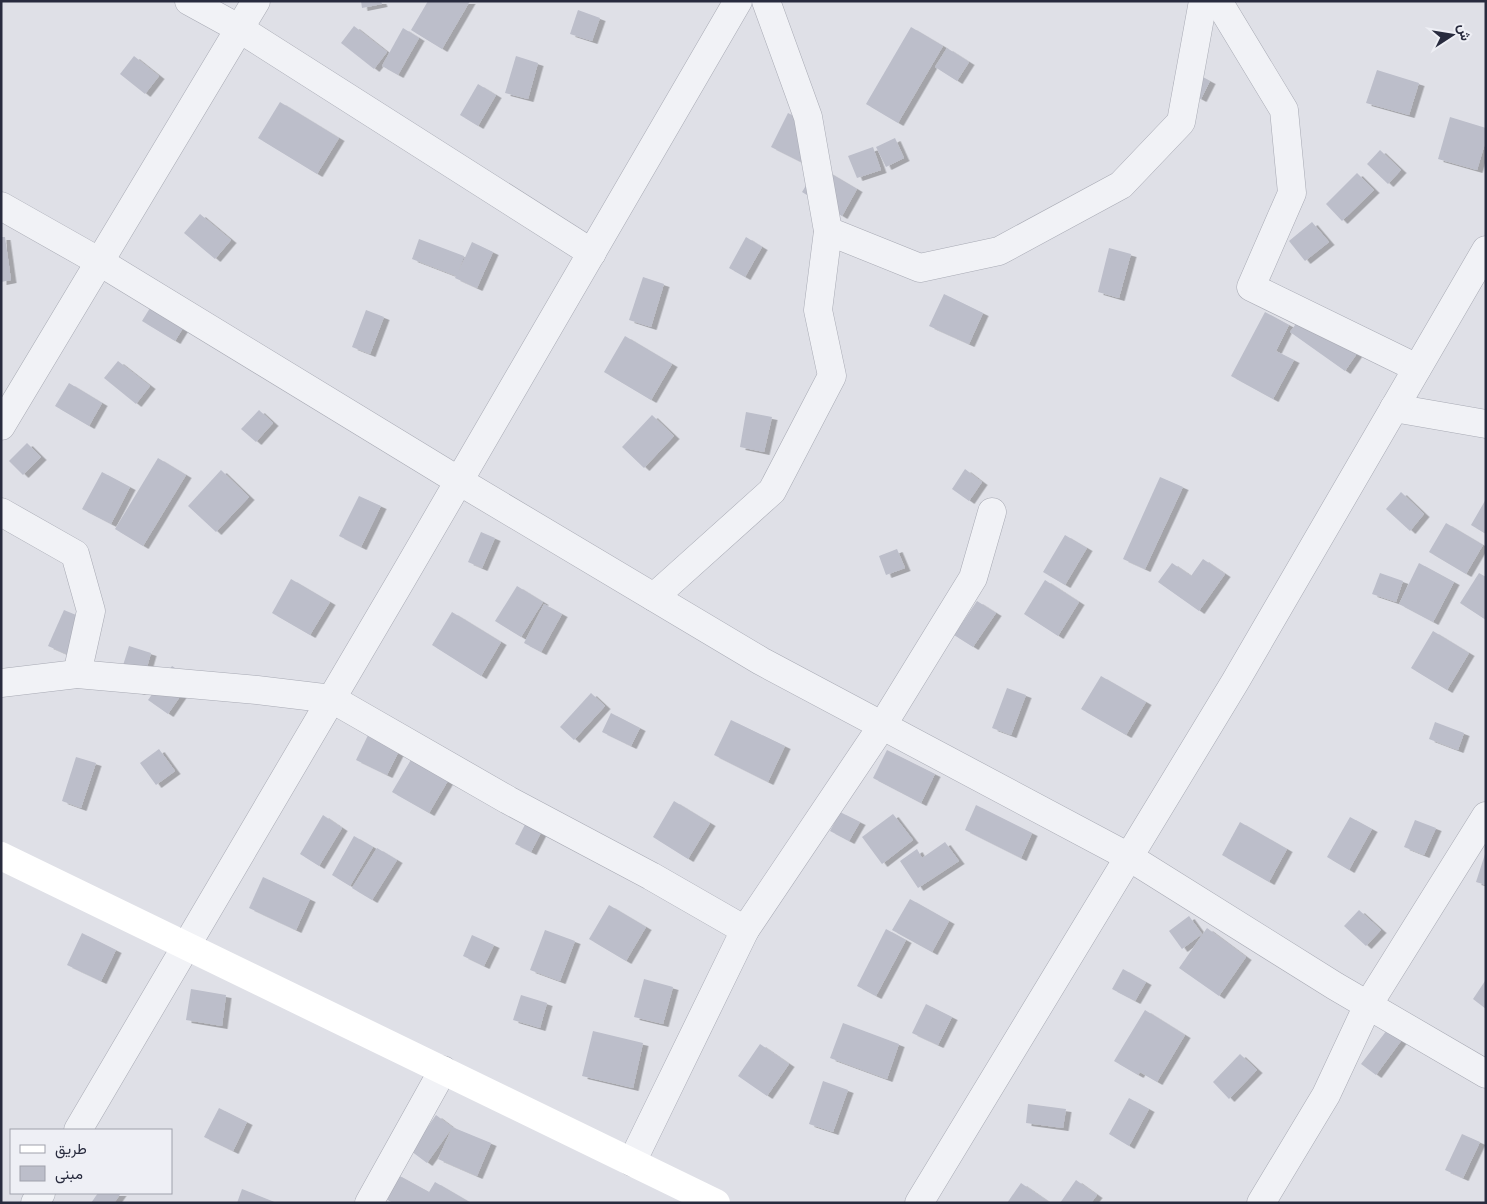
<svg xmlns="http://www.w3.org/2000/svg" width="1487" height="1204" viewBox="0 0 1487 1204" font-family="'Source Sans 3',Vazirmatn,sans-serif">
  <style>
    .building { fill: #bcbeca; filter: url(#shadow) }
    .lines { fill: none; stroke-linecap: round; stroke-linejoin: round }
    .street-casing { stroke: #a8aab4; stroke-width: 29 }
    .street { stroke: #f1f2f6; stroke-width: 28 }
    .secondary { stroke: #fff; stroke-width: 28 }
  </style>
  <defs>
    <filter id="shadow"><feDropShadow dx="5.5" dy="3" stdDeviation="0" flood-color="#0004"/></filter>
  </defs>
  <rect width="100%" height="100%" fill="#dfe0e7"/>
  <g class="building">
    <path d="M361 1H381L382 4 362 8Z"/>
    <path d="M428 1H470L442 49 411 30Z"/>
    <path d="M578 10 600 18 592 41 570 34Z"/>
    <path d="M354 26 387 52 374 69 341 43Z"/>
    <path d="M911 27 943 46 898 123 866 104Z"/>
    <path d="M403 28 419 38 398 75 382 66Z"/>
    <path d="M947 48 969 62 957 81 935 67Z"/>
    <path d="M134 56 159 76 145 94 120 74Z"/>
    <path d="M516 56 538 63 528 99 505 93Z"/>
    <path d="M1182 66 1210 81 1201 99 1173 84Z"/>
    <path d="M1377 70 1419 83 1409 115 1366 103Z"/>
    <path d="M478 84 496 95 478 126 460 115Z"/>
    <path d="M280 102 339 138 317 174 258 138Z"/>
    <path d="M788 113 818 128 801 162 771 147Z"/>
    <path d="M1450 117 1486 128V140L1477 170 1438 159Z"/>
    <path d="M895 138 904 158 886 167 876 147Z"/>
    <path d="M873 147 881 170 857 178 848 156Z"/>
    <path d="M1380 150 1401 170 1388 184 1367 164Z"/>
    <path d="M818 166 857 189 842 216 802 192Z"/>
    <path d="M1357 173 1374 190 1342 221 1326 204Z"/>
    <path d="M200 214 231 240 215 259 184 233Z"/>
    <path d="M1312 222 1329 242 1305 261 1289 241Z"/>
    <path d="M1 237H5L11 280 1 282Z"/>
    <path d="M746 237 762 247 745 277 729 268Z"/>
    <path d="M419 239 464 256 458 273 472 242 493 252 477 288 455 278 456 276 412 259Z"/>
    <path d="M1109 248 1131 254 1119 298 1098 292Z"/>
    <path d="M643 277 664 284 651 327 629 320Z"/>
    <path d="M944 294 983 313 969 344 929 326Z"/>
    <path d="M153 303 186 323 175 341 142 321Z"/>
    <path d="M366 310 384 317 370 354 352 347Z"/>
    <path d="M1306 310 1360 349 1345 371 1290 332Z"/>
    <path d="M1265 312 1289 325 1276 351 1294 360 1273 399 1231 376Z"/>
    <path d="M625 336 672 364 651 400 604 372Z"/>
    <path d="M118 361 150 386 136 404 104 378Z"/>
    <path d="M69 383 102 403 89 426 55 406Z"/>
    <path d="M259 410 273 423 256 442 241 429Z"/>
    <path d="M746 412 772 417 764 452 740 447Z"/>
    <path d="M652 415 674 436 644 468 622 447Z"/>
    <path d="M27 443 41 457 23 475 9 461Z"/>
    <path d="M158 458 186 475 143 546 115 529Z"/>
    <path d="M965 469 982 482 969 501 952 489Z"/>
    <path d="M221 470 249 497 216 532 188 506Z"/>
    <path d="M102 472 130 487 111 524 82 509Z"/>
    <path d="M1160 477 1183 487 1145 569 1123 559Z"/>
    <path d="M1401 492 1424 514 1410 531 1386 509Z"/>
    <path d="M359 496 381 506 361 547 339 536Z"/>
    <path d="M1486 499V534L1471 525Z"/>
    <path d="M1446 523 1483 545 1466 574 1429 552Z"/>
    <path d="M481 532 495 538 482 568 468 562Z"/>
    <path d="M1065 535 1087 548 1065 585 1043 572Z"/>
    <path d="M897 549 905 568 886 575 879 556Z"/>
    <path d="M1203 559 1225 574 1199 611 1158 582 1172 563 1191 576Z"/>
    <path d="M1419 563 1454 582 1433 622 1399 604Z"/>
    <path d="M1380 573 1403 581 1396 602 1372 594Z"/>
    <path d="M1479 573 1486 577V620L1460 603Z"/>
    <path d="M291 579 330 602 310 635 272 613Z"/>
    <path d="M1045 580 1079 602 1058 636 1024 614Z"/>
    <path d="M517 586 543 602 521 637 495 621Z"/>
    <path d="M977 601 996 613 973 647 954 635Z"/>
    <path d="M544 604 562 614 541 652 524 643Z"/>
    <path d="M64 610 88 620 71 656 48 646Z"/>
    <path d="M452 612 501 642 481 676 432 645Z"/>
    <path d="M1433 631 1469 653 1447 690 1411 668Z"/>
    <path d="M129 646 151 653 140 692 117 685Z"/>
    <path d="M172 666 192 679 168 714 148 700Z"/>
    <path d="M1101 676 1146 702 1126 735 1081 709Z"/>
    <path d="M1007 688 1026 695 1011 735 992 728Z"/>
    <path d="M591 693 605 706 574 740 560 727Z"/>
    <path d="M611 713 640 728 631 746 602 732Z"/>
    <path d="M731 720 785 746 768 782 714 755Z"/>
    <path d="M1435 722 1464 733 1458 750 1429 739Z"/>
    <path d="M371 729 402 745 387 775 356 760Z"/>
    <path d="M159 749 175 771 156 785 140 763Z"/>
    <path d="M887 750 935 774 921 803 873 778Z"/>
    <path d="M76 757 96 763 81 808 62 801Z"/>
    <path d="M412 758 449 779 429 813 392 792Z"/>
    <path d="M674 801 710 823 688 859 653 837Z"/>
    <path d="M976 805 1032 833 1021 858 965 830Z"/>
    <path d="M533 809 549 817 531 852 515 844Z"/>
    <path d="M840 812 860 822 849 841 830 831Z"/>
    <path d="M893 814 913 840 882 864 862 837Z"/>
    <path d="M323 815 342 828 319 866 300 854Z"/>
    <path d="M1350 817 1372 829 1349 870 1327 857Z"/>
    <path d="M1415 820 1436 828 1424 855 1404 847Z"/>
    <path d="M1240 822 1287 849 1269 882 1222 855Z"/>
    <path d="M354 836 373 847 350 886 332 875Z"/>
    <path d="M945 842 959 861 918 888 900 861 917 849 922 858Z"/>
    <path d="M377 848 397 860 372 900 352 888Z"/>
    <path d="M1486 851V885L1476 882Z"/>
    <path d="M263 877 310 899 296 930 249 908Z"/>
    <path d="M910 899 949 921 932 952 892 930Z"/>
    <path d="M609 905 646 927 626 961 589 939Z"/>
    <path d="M1359 910 1381 930 1366 946 1344 926Z"/>
    <path d="M1189 916 1202 934 1182 949 1169 931Z"/>
    <path d="M1207 928 1246 957 1219 996 1179 968Z"/>
    <path d="M886 929 906 940 876 996 857 986Z"/>
    <path d="M545 930 575 941 560 981 530 970Z"/>
    <path d="M82 933 116 950 101 981 67 965Z"/>
    <path d="M472 935 494 945 484 966 463 956Z"/>
    <path d="M1123 969 1146 982 1135 1001 1112 989Z"/>
    <path d="M644 979 673 987 663 1024 634 1017Z"/>
    <path d="M1485 981 1486 982V1009L1473 999Z"/>
    <path d="M191 989 226 995 222 1026 186 1020Z"/>
    <path d="M521 995 547 1003 540 1028 513 1020Z"/>
    <path d="M926 1004 952 1017 938 1045 912 1033Z"/>
    <path d="M1145 1010 1185 1035 1157 1082 1140 1072 1138 1075 1114 1061Z"/>
    <path d="M843 1023 899 1044 887 1079 830 1058Z"/>
    <path d="M1387 1030 1401 1041 1376 1075 1361 1064Z"/>
    <path d="M593 1031 643 1043 633 1088 582 1076Z"/>
    <path d="M760 1044 789 1064 767 1096 738 1076Z"/>
    <path d="M1240 1054 1257 1070 1229 1099 1213 1082Z"/>
    <path d="M823 1081 848 1090 833 1132 809 1124Z"/>
    <path d="M1129 1098 1149 1109 1129 1146 1109 1134Z"/>
    <path d="M1028 1104 1066 1109 1063 1128 1026 1123Z"/>
    <path d="M219 1108 247 1122 233 1151 204 1137Z"/>
    <path d="M436 1115 452 1127 491 1143 477 1176 438 1159 452 1128 427 1163 411 1151Z"/>
    <path d="M1462 1134 1480 1142 1463 1178 1445 1170Z"/>
    <path d="M396 1174 429 1192 435 1182 471 1203H393L383 1197Z"/>
    <path d="M1076 1180 1097 1195 1091 1203H1060Z"/>
    <path d="M1021 1183 1050 1203H1007Z"/>
    <path d="M242 1189 277 1203H237Z"/>
    <path d="M98 1193H121L114 1203H91Z"/>
  </g>
  <g class="lines">
    <g class="street-casing">
      <g id="street">
        <path d="M189 1 240 29 592 253"/>
        <path d="M1218 1 1284 110 1292 193 1251 287 1417 368"/>
        <path d="M1 206 100 262 459 481 761 661 1129 857 1335 986 1486 1074"/>
        <path d="M828 231 920 268 999 251 1121 185 1181 122 1203 1"/>
        <path d="M1394 408 1486 424"/>
        <path d="M1 426 256 1"/>
        <path d="M1 512 75 554 91 611 77 674"/>
        <path d="M654 597 772 491 832 376 818 310 828 231 808 117 766 1"/>
        <path d="M1 683 77 674 257 690 332 699 508 800 651 876 745 930"/>
        <path d="M78 1130 402 579 738 1"/>
        <path d="M632 1162 745 930 882 726 973 578 992 512"/>
        <path d="M35 1203 41 1193"/>
        <path d="M369 1203 443 1070"/>
        <path d="M919 1203 1235 682 1486 250"/>
        <path d="M1261 1203 1326 1095 1368 1005 1486 816"/>
      </g>
    </g>
    <use href="#street" class="street"/>
    <path class="secondary" d="M1 856 716 1203"/>
  </g>
  <rect width="1487" height="1204" fill="none" stroke="#282b3e" stroke-width="5"/>
  <rect x="10" y="1129" width="162" height="65" fill="#eeeff5" stroke="#9fa1ac"/>
  <rect x="20" y="1145" width="25" height="8" fill="#ffffff" stroke="#9fa1ac"/>
  <text x="55" y="1154" font-size="15" fill="#282b3e">طريق</text>
  <rect x="20" y="1166" width="25" height="15" fill="#bcbeca" stroke="#9fa1ac"/>
  <text x="55" y="1179" font-size="15" fill="#282b3e">مبنى</text>
  <g transform="translate(1452 35) rotate(78)" stroke="#eeeff5" stroke-width="4" paint-order="stroke">
  <path d="M0-4L9 19L0 12L-9 19Z" fill="#282b3e"/>
  <text y="-8" font-size="14" font-weight="bold" text-anchor="middle" fill="#282b3e">ش</text>
  </g>
</svg>
